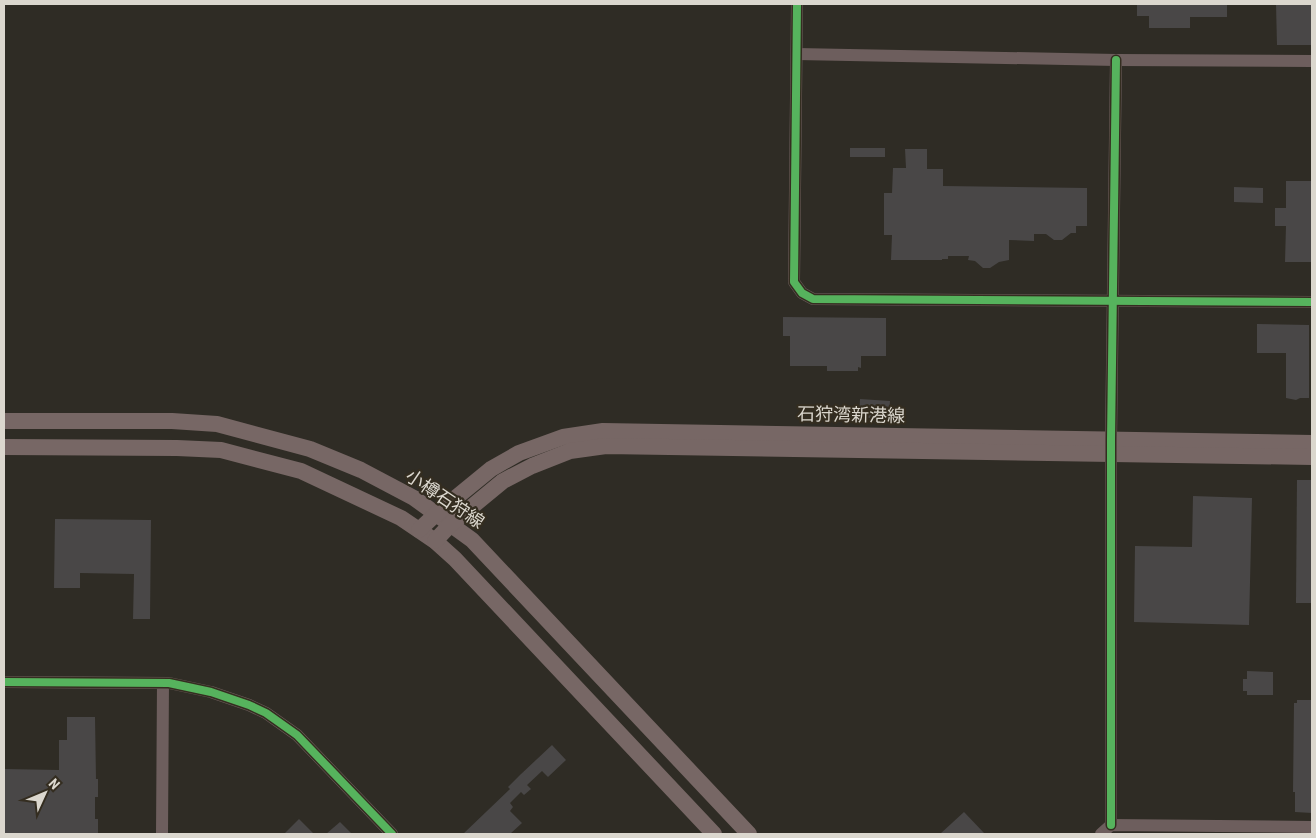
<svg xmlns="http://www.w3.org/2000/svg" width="1316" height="838" viewBox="0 0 1316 838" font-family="'Roboto Condensed','Noto Sans JP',sans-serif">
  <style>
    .building { fill: #494747 }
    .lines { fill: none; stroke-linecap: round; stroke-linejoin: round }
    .minor { stroke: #6d5e5d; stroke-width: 12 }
    .major { stroke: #776765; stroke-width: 16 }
    .cycleway-casing { stroke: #342d20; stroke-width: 11 }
    .cycleway { stroke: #56b35d; stroke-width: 8 }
    .labels { text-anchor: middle; stroke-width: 4.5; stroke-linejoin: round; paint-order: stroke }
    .street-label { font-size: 18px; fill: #dbd7ce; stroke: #342d20 }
  </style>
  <rect width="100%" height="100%" fill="#2f2c25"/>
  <g class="building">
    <path d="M1137 4H1227V17H1190V28H1149V16H1137Z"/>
    <path d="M1276 4H1312V45H1277Z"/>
    <rect x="850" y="148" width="35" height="9"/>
    <path d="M905 149H927V169H943V186L1087 188V226H1076V233H1071L1062 240H1054L1046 234H1034V241L1009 240V260L999 262 990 268H983L975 261 968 260 969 256H948V259H942V260H891L892 235H884V193H892L893 168H906Z"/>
    <path d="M1286 181H1312L1311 262H1285L1286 226H1275V208H1286Z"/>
    <path d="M1234 187 1263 188V203L1234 202Z"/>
    <path d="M783 317 886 318V356H861V368L858 367V371H827V366H790V336H783Z"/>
    <path d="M1257 324 1309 325V398H1300L1296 400 1286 398V353H1257Z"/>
    <path d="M860 399 890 401 889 418H859Z"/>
    <path d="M1297 480H1312V603H1296Z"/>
    <path d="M1193 496 1252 498 1249 625 1134 622 1135 546 1192 547Z"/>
    <path d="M55 519 151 520 150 619H133L134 574 80 573V588H54Z"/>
    <path d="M1247 671 1273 672V695H1247V691H1243V679H1247Z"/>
    <path d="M1297 700H1312V813L1295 812V792H1293L1294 703H1297Z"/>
    <path d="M67 717H95L96 779H98V797H95V819H98V834H4V769L59 770V740H67Z"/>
    <path d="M552 745 566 760 548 777 542 771 527 785 531 789 524 795 521 792 510 803 513 807 510 811 522 823 510 834H463L510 789 508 787 520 775Z"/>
    <path d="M964 812 985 834H940Z"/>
    <path d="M299 819 314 834H284Z"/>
    <path d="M340 822 352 834H326Z"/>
  </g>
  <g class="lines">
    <g class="minor">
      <path d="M797 4 794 282 802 293 813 299 1312 302"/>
      <path d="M797 54 1116 60 1312 61"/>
      <path d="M4 682 169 683 211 692 249 705 266 713 297 735 392 834"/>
      <path d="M1111 825V439L1116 60"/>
      <path d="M162 834 163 683"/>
      <path d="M1101 834 1111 825 1312 827"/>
    </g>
    <g class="major">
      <path d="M4 421H172L217 424 310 449 361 470 414 498 472 540 749 834"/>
      <path d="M4 447 177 448 221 450 301 471 401 518 435 541 455 559 714 834"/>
      <path d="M419 530 436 514 491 469 519 453 563 437 603 431 1312 443"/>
      <path d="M435 541 451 524 503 481 532 466 570 451 606 446 1312 457"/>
    </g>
    <g class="cycleway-casing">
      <g id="cycleway">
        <path d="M797 4 794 282 802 293 813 299 1312 302"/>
        <path d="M4 682 169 683 211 692 249 705 266 713 297 735 392 834"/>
        <path d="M1111 825V439L1116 60"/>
      </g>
    </g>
    <use href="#cycleway" class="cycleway"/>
  </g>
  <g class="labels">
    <g class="street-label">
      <text transform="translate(851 415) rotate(1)" y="6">石狩湾新港線</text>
      <text transform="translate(445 499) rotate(34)" y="6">小樽石狩線</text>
    </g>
  </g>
  <rect width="1316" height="838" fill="none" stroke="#dbd7ce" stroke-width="10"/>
  <g transform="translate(45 793) rotate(46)" stroke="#342d20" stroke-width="4" paint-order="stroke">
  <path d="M0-4L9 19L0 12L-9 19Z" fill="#dbd7ce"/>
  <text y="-8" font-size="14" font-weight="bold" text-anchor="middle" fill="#dbd7ce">N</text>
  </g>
</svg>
